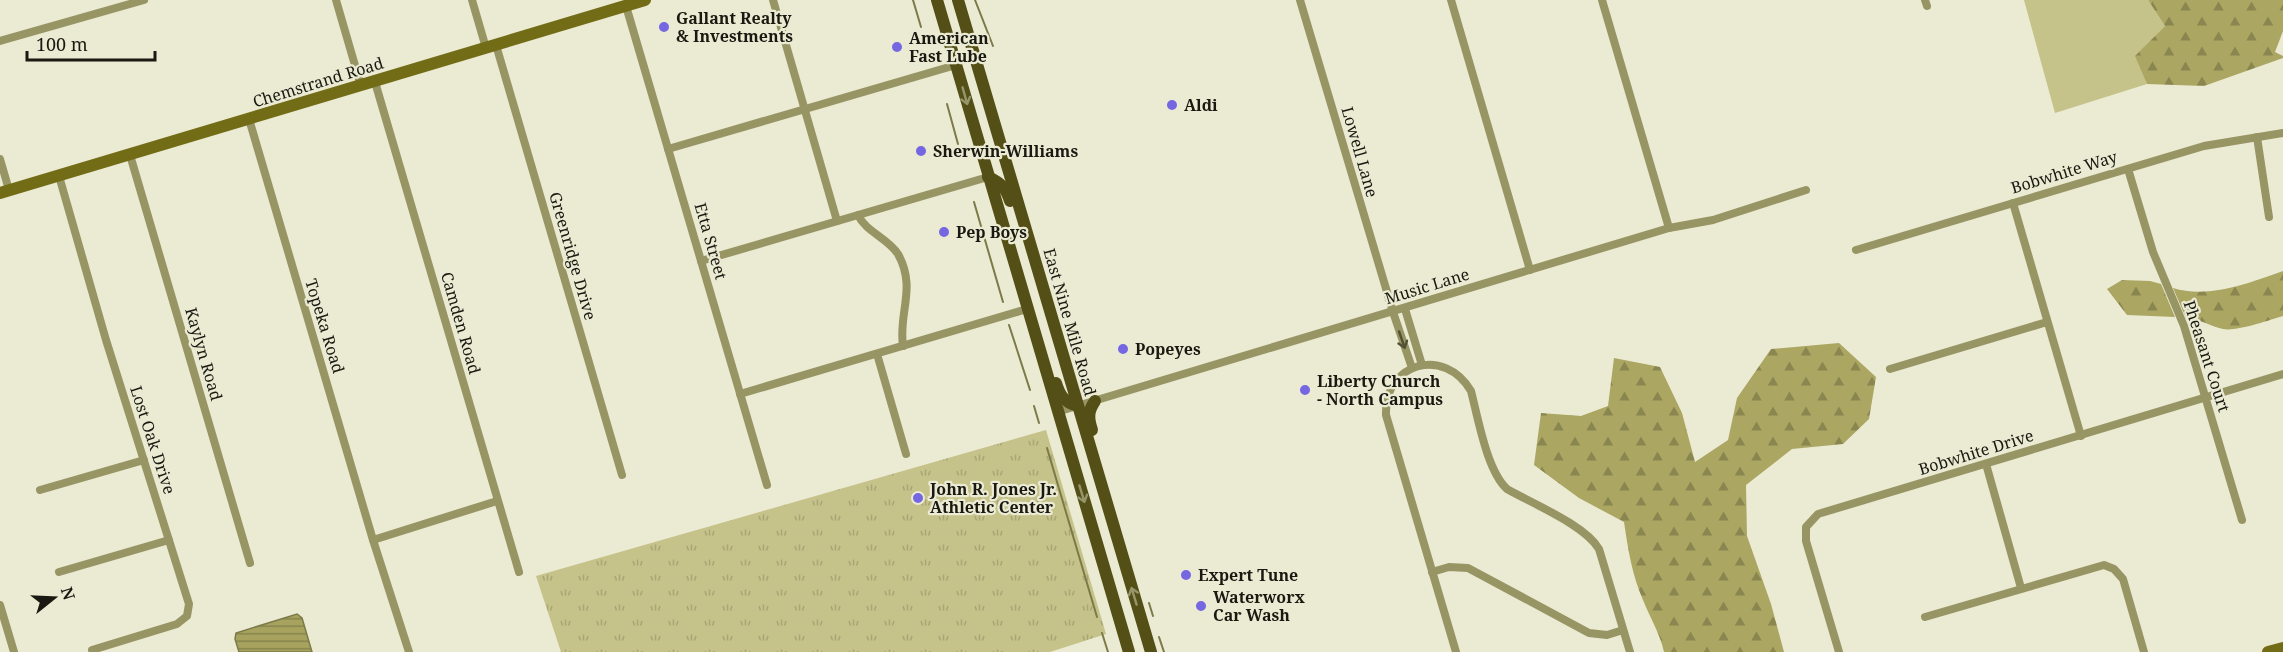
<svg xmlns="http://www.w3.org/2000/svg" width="2283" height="652" viewBox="0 0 2283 652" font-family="'Noto Serif',serif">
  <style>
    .grass { fill: #c5c28a }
    .forest { fill: url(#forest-firs) }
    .park { fill: url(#park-tufts) }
    .water { fill: url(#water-rules); stroke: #7c7a48; stroke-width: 1.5 }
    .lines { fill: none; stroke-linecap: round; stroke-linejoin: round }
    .stream { stroke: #7c7a48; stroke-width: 2 }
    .street { stroke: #989564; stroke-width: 8 }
    .secondary { stroke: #726c17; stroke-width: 12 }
    .primary { stroke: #534f16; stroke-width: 12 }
    .oneway { stroke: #97956b }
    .oneway2 { stroke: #525136 }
    .poi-dot { fill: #7566e1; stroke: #ebead3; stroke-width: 2 }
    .labels { text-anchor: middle; stroke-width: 4.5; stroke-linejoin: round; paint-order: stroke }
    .poi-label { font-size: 16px; font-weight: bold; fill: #191911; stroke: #ebead3; text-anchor: start }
    .street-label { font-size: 16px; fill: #191911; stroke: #ebead3 }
  </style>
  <defs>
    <pattern id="forest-firs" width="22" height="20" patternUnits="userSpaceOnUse" patternTransform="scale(1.5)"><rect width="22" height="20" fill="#aba662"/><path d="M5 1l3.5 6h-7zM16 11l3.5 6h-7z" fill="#8a864f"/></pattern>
    <pattern id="park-tufts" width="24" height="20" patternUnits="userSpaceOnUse" patternTransform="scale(1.5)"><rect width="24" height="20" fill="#c5c28a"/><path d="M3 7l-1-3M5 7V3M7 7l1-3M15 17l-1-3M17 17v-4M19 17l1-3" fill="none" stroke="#a9a676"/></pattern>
    <pattern id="water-rules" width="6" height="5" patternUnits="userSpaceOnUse" patternTransform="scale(1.5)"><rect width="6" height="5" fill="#a7a35f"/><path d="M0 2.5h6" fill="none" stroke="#87844d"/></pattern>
  </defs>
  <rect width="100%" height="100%" fill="#ebead3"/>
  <path class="grass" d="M2024 0H2148L2165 26 2136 56 2147 84 2055 113Z"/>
  <g class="forest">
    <path d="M2148 0H2283V31L2275 52 2283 56V58L2204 86 2147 84 2135 56 2165 26Z"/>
    <path d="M2283 271V316C2270 320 2235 332 2223 329 2210 326 2200 319 2186 318L2173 288C2208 299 2250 283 2283 271Z"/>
    <path d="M2122 280 2150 281 2161 284 2175 317 2127 315 2107 289Z"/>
    <path d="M1839 343 1876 377 1869 419 1843 444 1792 449 1746 485 1747 536 1771 604 1784 652H1664C1660 633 1650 618 1643 600 1632 575 1628 549 1624 522L1579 498 1534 465 1541 413 1581 416 1608 406 1614 358 1660 367 1682 413 1695 462 1728 440 1737 398 1771 349Z"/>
  </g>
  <path class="park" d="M1046 430 1106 634 1050 652H561L536 576Z"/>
  <path class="water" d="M297 614 302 618 312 652H239L235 639 236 633Z"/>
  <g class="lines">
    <g class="stream">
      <path d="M913 0 921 27"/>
      <path d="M975 0 993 46"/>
      <path d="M947 104 958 144"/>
      <path d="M974 202 1003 302"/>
      <path d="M1009 325 1030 390"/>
      <path d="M1034 406 1039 423"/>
      <path d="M1047 448 1097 617"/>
      <path d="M1149 603 1153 616"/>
      <path d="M1102 633 1108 652"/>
      <path d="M1159 637 1164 652"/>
    </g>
    <g class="street">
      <path d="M336 0 361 86"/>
      <path d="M472 0 486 48"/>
      <path d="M773 0 837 221"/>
      <path d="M1300 0 1393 312 1412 368"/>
      <path d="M1451 0 1530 270"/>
      <path d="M1602 0 1669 228"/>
      <path d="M1925 0 1927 6"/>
      <path d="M626 6 767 485"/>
      <path d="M0 41 144 0"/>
      <path d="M496 45 622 475"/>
      <path d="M375 82 519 572"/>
      <path d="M249 119 373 540 409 652"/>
      <path d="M2257 137 2269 217"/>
      <path d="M668 149 956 65"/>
      <path d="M130 155 250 563"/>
      <path d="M0 159 9 190"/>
      <path d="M2128 169 2153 252 2184 326 2242 520"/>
      <path d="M59 176 106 340 189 604 187 616 177 624 92 650"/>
      <path d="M2013 203 2081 436"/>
      <path d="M858 215C866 232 888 238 898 254 917 288 898 313 903 346"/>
      <path d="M1856 250 2204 146 2283 133"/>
      <path d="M701 261 988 177"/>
      <path d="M1405 309 1422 365"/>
      <path d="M877 354 906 454"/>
      <path d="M1890 369 2047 322"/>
      <path d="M740 394 1027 309"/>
      <path d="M1057 412 1669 228 1713 220 1806 190"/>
      <path d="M1986 464 2021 588"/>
      <path d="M40 490 144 460"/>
      <path d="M373 540 497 501"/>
      <path d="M59 572 169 540"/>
      <path d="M1432 572 1449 567 1468 568 1589 633 1607 635 1623 630"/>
      <path d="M0 605 14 652"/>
      <path d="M1925 617 2104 565 2114 569 2123 579 2144 652"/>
      <path d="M1456 652 1386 415C1384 362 1445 346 1471 391 1478 418 1487 471 1507 489 1533 504 1585 525 1599 549L1630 652"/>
      <path d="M1839 652 1806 541V527L1818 514 2283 374"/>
    </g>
    <g class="secondary">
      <path d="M0 193 645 0"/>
      <path d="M2268 652 2283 648"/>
    </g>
    <g class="primary">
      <path d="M937 0 1129 652"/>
      <path d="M958 0 1151 652"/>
      <path d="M988 177C1001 183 1006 188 1010 201"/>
      <path d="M1056 383C1060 396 1064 402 1078 406"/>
      <path d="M1092 430C1088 418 1088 411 1095 401"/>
    </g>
  </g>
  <defs><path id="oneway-shaft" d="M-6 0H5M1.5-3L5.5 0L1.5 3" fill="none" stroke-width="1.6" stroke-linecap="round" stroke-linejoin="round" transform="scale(1.5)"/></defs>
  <g class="oneway">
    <use href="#oneway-shaft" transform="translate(965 96) rotate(74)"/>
    <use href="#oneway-shaft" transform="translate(1082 494) rotate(73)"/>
    <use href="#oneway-shaft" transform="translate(1134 596) rotate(-107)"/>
  </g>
  <use class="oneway2" href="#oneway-shaft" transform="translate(1402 340) rotate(71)"/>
  <g class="poi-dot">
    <circle cx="664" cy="27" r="6"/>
    <circle cx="897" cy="47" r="6"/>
    <circle cx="1172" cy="105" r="6"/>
    <circle cx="921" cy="151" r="6"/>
    <circle cx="944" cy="232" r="6"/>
    <circle cx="1123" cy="349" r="6"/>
    <circle cx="1305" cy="390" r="6"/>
    <circle cx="918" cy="498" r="6"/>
    <circle cx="1186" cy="575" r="6"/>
    <circle cx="1201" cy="606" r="6"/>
  </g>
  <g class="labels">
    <g class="poi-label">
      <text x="676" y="24">Gallant Realty<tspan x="676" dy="18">&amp; Investments</tspan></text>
      <text x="909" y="44">American<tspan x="909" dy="18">Fast Lube</tspan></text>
      <text x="1184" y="111">Aldi</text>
      <text x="933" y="157">Sherwin-Williams</text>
      <text x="956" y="238">Pep Boys</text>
      <text x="1135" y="355">Popeyes</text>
      <text x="1317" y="387">Liberty Church<tspan x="1317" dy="18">- North Campus</tspan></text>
      <text x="930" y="495">John R. Jones Jr.<tspan x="930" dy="18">Athletic Center</tspan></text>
      <text x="1198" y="581">Expert Tune</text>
      <text x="1213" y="603">Waterworx<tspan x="1213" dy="18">Car Wash</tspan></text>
    </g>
    <g class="street-label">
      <text transform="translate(318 82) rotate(-17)" y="6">Chemstrand Road</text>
      <text transform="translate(1360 152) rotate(74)" y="6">Lowell Lane</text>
      <text transform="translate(2064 172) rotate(-17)" y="6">Bobwhite Way</text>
      <text transform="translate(711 241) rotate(74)" y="6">Etta Street</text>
      <text transform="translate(573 256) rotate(74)" y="6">Greenridge Drive</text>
      <text transform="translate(1427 286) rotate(-17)" y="6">Music Lane</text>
      <text transform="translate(1070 322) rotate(74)" y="6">East Nine Mile Road</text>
      <text transform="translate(461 323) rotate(74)" y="6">Camden Road</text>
      <text transform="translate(325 326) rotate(73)" y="6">Topeka Road</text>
      <text transform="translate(204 354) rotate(74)" y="6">Kaylyn Road</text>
      <text transform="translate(2207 356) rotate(72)" y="6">Pheasant Court</text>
      <text transform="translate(153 440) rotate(72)" y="6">Lost Oak Drive</text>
      <text transform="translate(1976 452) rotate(-17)" y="6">Bobwhite Drive</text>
    </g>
  </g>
  <g transform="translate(54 598) rotate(72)" stroke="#ebead3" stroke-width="4.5" paint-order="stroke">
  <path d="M0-4.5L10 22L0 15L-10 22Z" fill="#191911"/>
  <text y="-9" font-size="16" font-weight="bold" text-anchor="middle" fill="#191911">N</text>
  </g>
  <path d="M27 51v9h128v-9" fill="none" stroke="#191911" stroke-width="3"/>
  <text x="36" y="51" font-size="18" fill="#191911" stroke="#ebead3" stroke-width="4.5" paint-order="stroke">100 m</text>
</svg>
